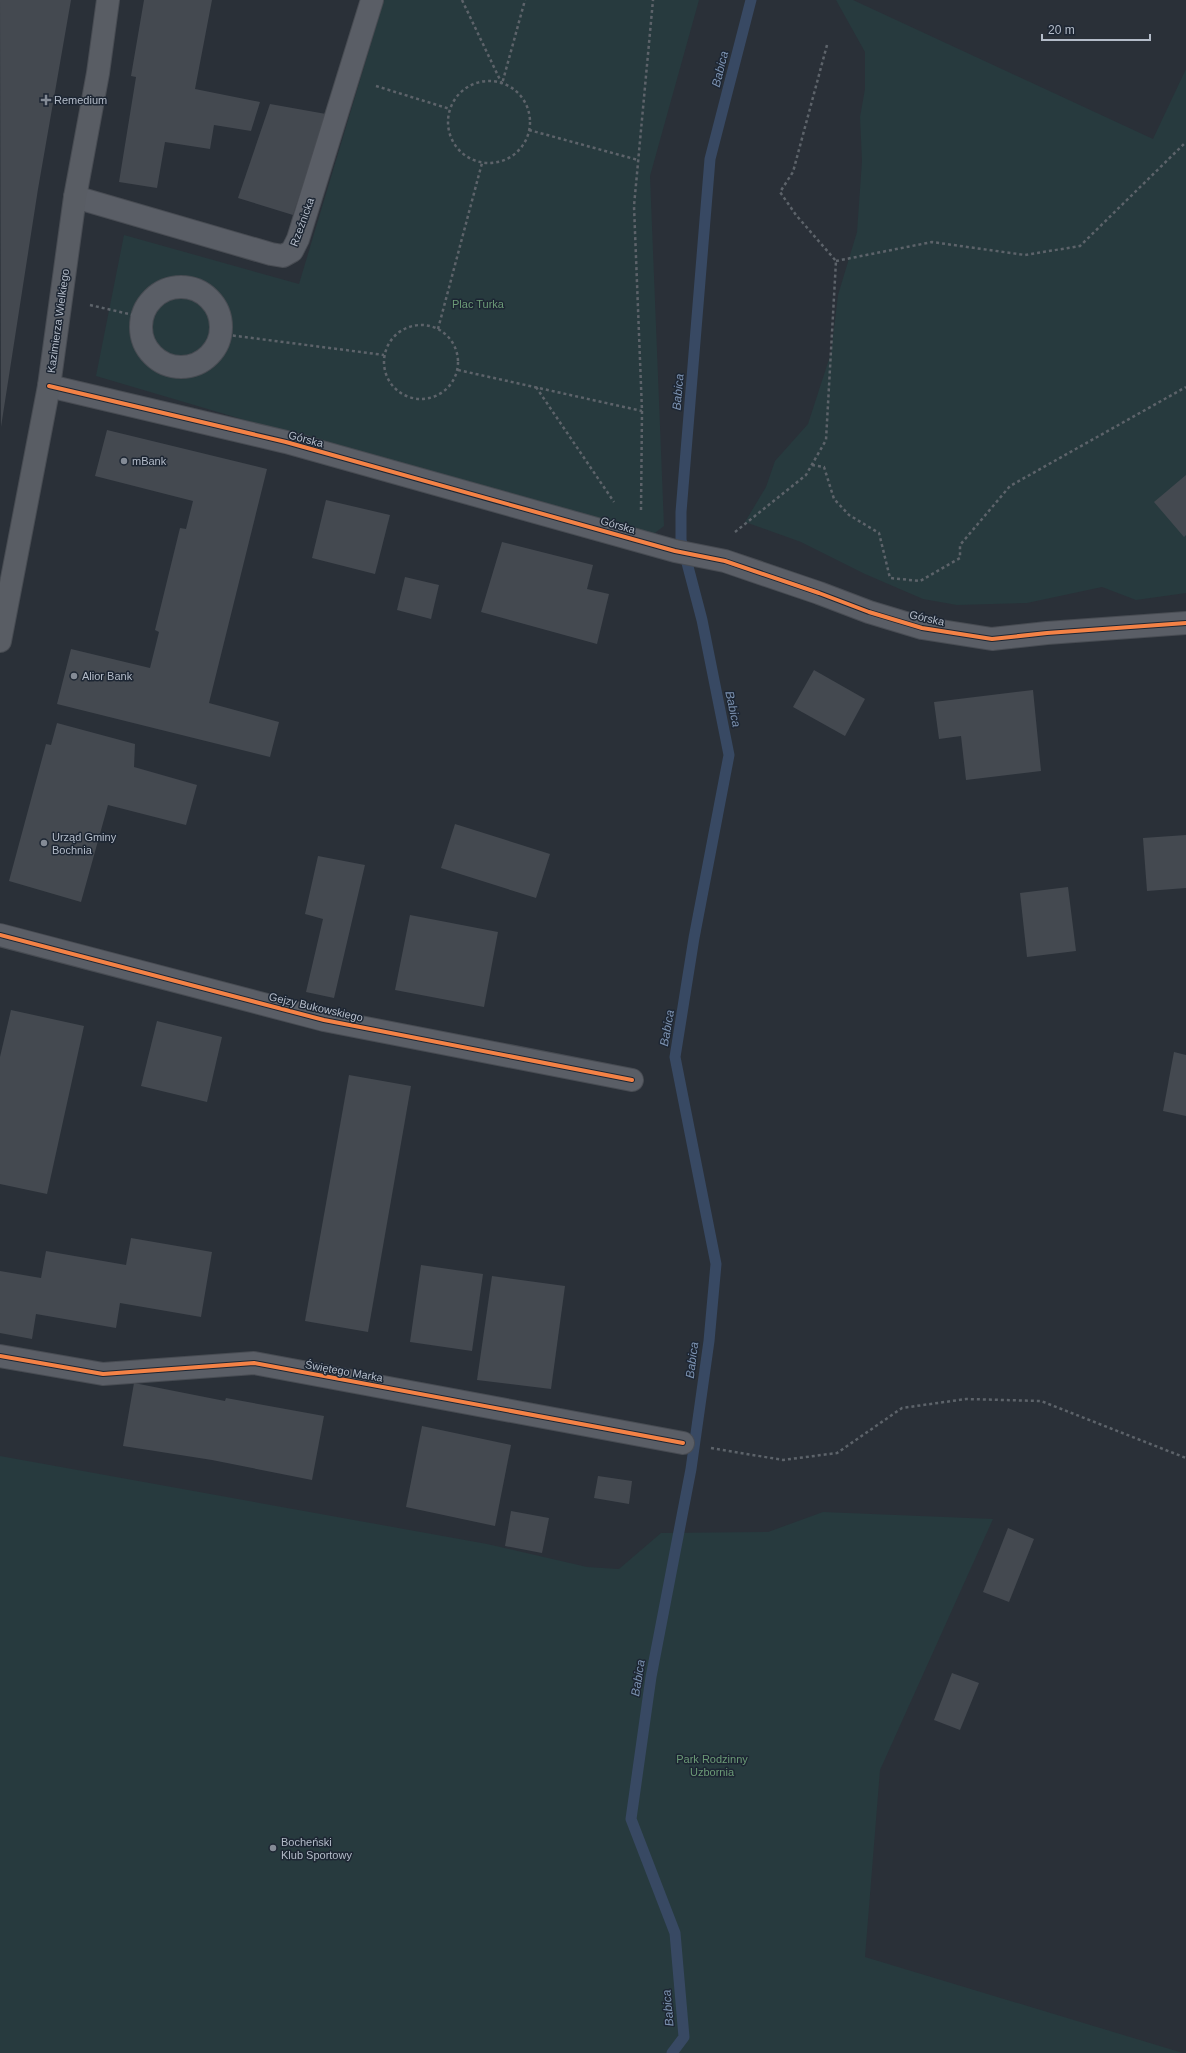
<svg xmlns="http://www.w3.org/2000/svg" width="1186" height="2053" viewBox="0 0 1186 2053" font-family="Arial,sans-serif">
  <style>
    .green { fill: #273a3e }
    .lines { fill: none; stroke-linecap: round; stroke-linejoin: round }
    .stream { stroke: #384963; stroke-width: 11 }
    .building { fill: #444950 }
    .street-casing { stroke: #484c53; stroke-width: 24 }
    .secondary-casing { stroke: #484c53; stroke-width: 24 }
    .path { stroke: #5d636a; stroke-width: 2.5; stroke-dasharray: 3 3; stroke-linecap: butt }
    .street { stroke: #5a5e66; stroke-width: 22 }
    .secondary { stroke: #595d64; stroke-width: 22 }
    .cycleway-casing { stroke: #1d2633; stroke-width: 6 }
    .cycleway { stroke: #f48246; stroke-width: 4 }
    .poi-dot { fill: #848b96; stroke: #1d2633; stroke-width: 1.5 }
    .labels { text-anchor: middle; stroke-width: 3; stroke-linejoin: round; paint-order: stroke }
    .poi-label { font-size: 11px; fill: #b4bcc9; stroke: #1d2633; text-anchor: start }
    .street-label { font-size: 11px; fill: #b4bcc9; stroke: #1d2633 }
    .park-label { font-size: 11px; fill: #6b9a76; stroke: #1d2633 }
    .water-label { font-size: 12px; font-style: italic; fill: #7c92b1; stroke: #1d2633 }
  </style>
  <rect width="100%" height="100%" fill="#2a3038"/>
  <g class="green">
    <path d="M384 0H699L650 176 664 526 647 539 96 376 124 235 299 284Z"/>
    <path d="M836 0H853L1153 139 1186 69V593L1136 600 1102 587 1027 603 957 605 923 599 865 574 801 542 745 522 766 487 775 461 808 424 831 353 838 295 857 232 862 161 860 117 865 89V52Z"/>
    <path d="M0 1456 487 1544 587 1567 619 1569 661 1533 768 1532 823 1512 993 1519 880 1770 865 1957 1183 2053H0Z"/>
  </g>
  <g class="lines">
    <path class="stream" d="M672 2053 684 2037 675 1933 631 1819 651 1677 691 1469 709 1341 716 1264 675 1057 694 938 729 755 702 620 681 540V512L710 159 751 0"/>
  </g>
  <g class="building">
    <path d="M0 0H71L38 189 1 427Z"/>
    <path d="M144 0H212L195 89 260 102 251 131 214 125 210 149 165 142 157 188 119 182 136 77 131 76Z"/>
    <path d="M270 104 326 114 293 215 238 198Z"/>
    <path d="M107 430 267 469 209 703 279 722 270 757 57 704 71 649 150 668 159 632 155 630 180 528 186 529 193 501 95 476Z"/>
    <path d="M1186 475V535L1184 537 1154 502Z"/>
    <path d="M326 500 390 515 375 574 312 558Z"/>
    <path d="M502 542 593 565 587 589 609 594 597 644 481 612Z"/>
    <path d="M405 577 439 585 431 619 397 610Z"/>
    <path d="M814 670 865 699 845 736 793 707Z"/>
    <path d="M1033 690 1041 771 966 780 961 736 939 739 934 702Z"/>
    <path d="M57 723 135 744 134 767 197 785 186 825 108 805 81 902 9 881 46 744 51 745Z"/>
    <path d="M455 824 550 854 536 898 441 868Z"/>
    <path d="M1186 835V888L1147 891 1143 838Z"/>
    <path d="M318 856 365 865 334 998 306 992 323 919 305 914Z"/>
    <path d="M1068 887 1076 951 1027 957 1020 893Z"/>
    <path d="M410 915 498 932 484 1007 395 990Z"/>
    <path d="M11 1010 84 1026 47 1194 0 1184V1057Z"/>
    <path d="M157 1021 222 1037 207 1102 141 1086Z"/>
    <path d="M1174 1052 1186 1055V1116L1163 1111Z"/>
    <path d="M349 1075 411 1086 368 1332 305 1321Z"/>
    <path d="M131 1238 212 1252 201 1317 120 1303 116 1328 36 1314 32 1339 0 1333V1271L41 1278 46 1251 126 1265Z"/>
    <path d="M421 1265 483 1274 472 1351 410 1342Z"/>
    <path d="M492 1276 565 1286 551 1389 477 1380Z"/>
    <path d="M134 1383 225 1401 226 1398 324 1416 312 1480 212 1460 123 1446Z"/>
    <path d="M422 1426 511 1445 495 1526 406 1507Z"/>
    <path d="M598 1476 632 1481 629 1504 594 1498Z"/>
    <path d="M511 1511 549 1518 542 1553 505 1546Z"/>
    <path d="M1008 1528 1034 1539 1009 1602 983 1592Z"/>
    <path d="M952 1673 979 1683 960 1730 934 1720Z"/>
  </g>
  <g class="lines">
    <g class="street-casing">
      <g id="street">
        <path d="M75 197 271 254 283 256 292 251 298 239 372 0"/>
        <circle cx="181" cy="327" r="40"/>
        <path d="M49 386 286 442 675 551 725 561 819 593 869 612 922 628 992 639 1047 633 1186 623"/>
        <path d="M0 935 324 1020 632 1080"/>
        <path d="M0 1356 103 1374 254 1363 683 1443"/>
      </g>
    </g>
    <g class="secondary-casing">
      <path id="secondary" d="M0 641 49 386 75 197 98 73 108 0"/>
    </g>
    <g class="path">
      <path d="M462 0 502 84 525 0"/>
      <circle cx="489" cy="122" r="41"/>
      <path d="M376 86 450 109"/>
      <path d="M529 130 638 160"/>
      <path d="M836 261 932 242 1025 255 1080 246 1186 142"/>
      <path d="M90 305 142 317"/>
      <circle cx="421" cy="362" r="37"/>
      <path d="M438 329 482 163"/>
      <path d="M221 334 384 355"/>
      <path d="M458 370 642 411"/>
      <path d="M536 387 614 502"/>
      <path d="M812 465 824 467 834 499 849 515 879 533 890 578 920 581 960 558V545L1010 486 1186 387"/>
      <path d="M641 510 642 411 634 206 653 0"/>
      <path d="M735 532 806 475 826 440 836 261 796 215 780 192 793 172 827 45"/>
      <path d="M711 1448 783 1460 837 1453 902 1408 966 1399 1041 1401 1186 1458"/>
    </g>
    <use href="#street" class="street"/>
    <use href="#secondary" class="secondary"/>
    <g class="cycleway-casing">
      <g id="cycleway">
        <path d="M49 386 286 442 675 551 725 561 819 593 869 612 922 628 992 639 1047 633 1186 623"/>
        <path d="M0 935 324 1020 632 1080"/>
        <path d="M0 1356 103 1374 254 1363 683 1443"/>
      </g>
    </g>
    <use href="#cycleway" class="cycleway"/>
  </g>
  <g class="poi-dot">
    <path d="M44 94h4v4h4v4h-4v4h-4v-4h-4v-4h4z"/>
    <circle cx="124" cy="461" r="4"/>
    <circle cx="74" cy="676" r="4"/>
    <circle cx="44" cy="843" r="4"/>
    <circle cx="273" cy="1848" r="4"/>
  </g>
  <g class="labels">
    <g class="poi-label">
      <text x="54" y="104">Remedium</text>
      <text x="132" y="465">mBank</text>
      <text x="82" y="680">Alior Bank</text>
      <text x="52" y="841">Urząd Gminy<tspan x="52" dy="13">Bochnia</tspan></text>
      <text x="281" y="1846">Bocheński<tspan x="281" dy="13">Klub Sportowy</tspan></text>
    </g>
    <g class="street-label">
      <text transform="translate(302 222) rotate(-70)" y="4">Rzeźnicka</text>
      <text transform="translate(58 321) rotate(-82)" y="4">Kazimierza Wielkiego</text>
      <text transform="translate(306 439) rotate(15)" y="4">Górska</text>
      <text transform="translate(618 525) rotate(16)" y="4">Górska</text>
      <text transform="translate(927 618) rotate(13)" y="4">Górska</text>
      <text transform="translate(316 1007) rotate(13)" y="4">Gejzy Bukowskiego</text>
      <text transform="translate(344 1371) rotate(10)" y="4">Świętego Marka</text>
    </g>
    <g class="park-label">
      <text x="478" y="308">Plac Turka</text>
      <text x="712" y="1763">Park Rodzinny<tspan x="712" dy="13">Uzbornia</tspan></text>
    </g>
    <g class="water-label">
      <text transform="translate(720 69) rotate(-76)" y="4">Babica</text>
      <text transform="translate(678 392) rotate(-85)" y="4">Babica</text>
      <text transform="translate(733 709) rotate(78)" y="4">Babica</text>
      <text transform="translate(667 1028) rotate(-80)" y="4">Babica</text>
      <text transform="translate(692 1360) rotate(-83)" y="4">Babica</text>
      <text transform="translate(638 1678) rotate(-81)" y="4">Babica</text>
      <text transform="translate(668 2008) rotate(-95)" y="4">Babica</text>
    </g>
  </g>
  <path d="M1042 34v6h108v-6" fill="none" stroke="#b4bcc9" stroke-width="2"/>
  <text x="1048" y="34" font-size="12" fill="#b4bcc9" stroke="#1d2633" stroke-width="3" paint-order="stroke">20 m</text>
</svg>
